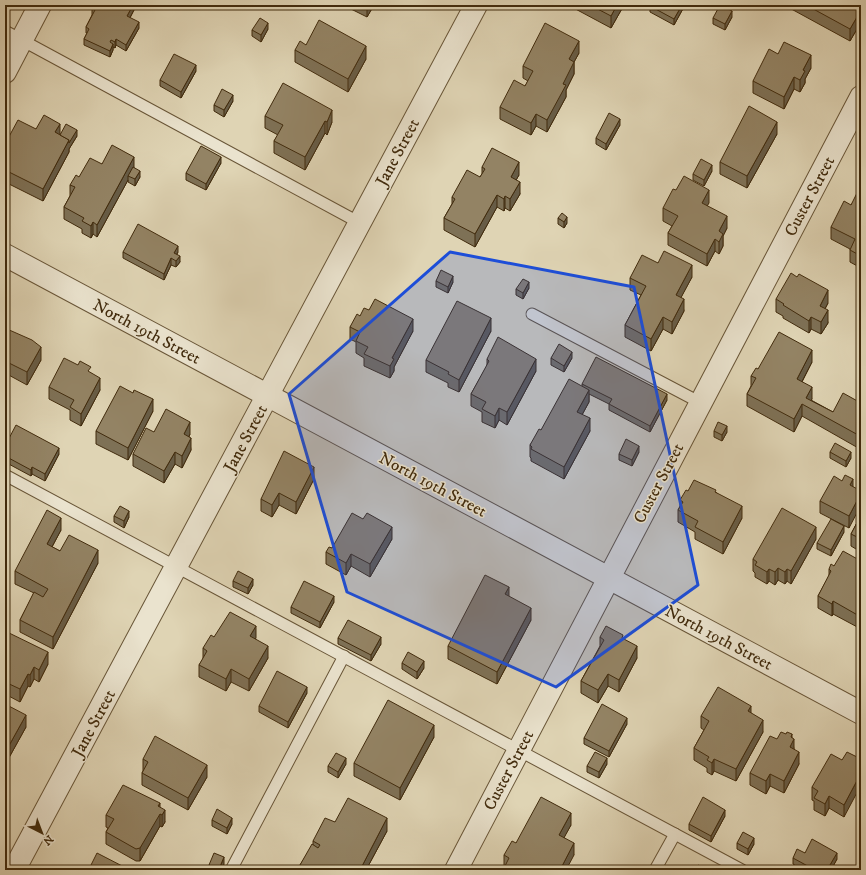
<svg xmlns="http://www.w3.org/2000/svg" width="866" height="875" viewBox="0 0 866 875" font-family="'IM FELL DW Pica',serif">
  <style>
    .lines { fill: none; stroke-linecap: round; stroke-linejoin: round }
    .service-casing { stroke: #685537; stroke-width: 13 }
    .minor-casing { stroke: #685537; stroke-width: 24 }
    .service { stroke: #eae3ce; stroke-width: 11 }
    .minor { stroke: #eae3ce; stroke-width: 22 }
    .wall { fill: #7e7156; stroke: #412b0d }
    .shaded-wall { fill: #675c46; stroke: #412b0d }
    .building { fill: #938364; stroke: #412b0d }
    .marked { fill: #1d4ed8; fill-opacity: 0.2; stroke: #1d4ed8; stroke-width: 3; stroke-linejoin: round }
    .labels { text-anchor: middle; stroke-width: 3; stroke-linejoin: round; paint-order: stroke }
    .street-label { font-size: 17px; fill: #412b0d; stroke: #eae3ce }
  </style>
  <rect width="100%" height="100%" fill="#dfd4b4"/>
  <filter id="stains"><feTurbulence type="fractalNoise" baseFrequency=".005" numOctaves="4"/><feColorMatrix values="0 0 0 0 .2 0 0 0 0 .09 0 0 0 0 .02 0 0 0 .5 -.17"/></filter>
  <radialGradient id="worn" r=".72"><stop offset=".6" stop-color="#630" stop-opacity="0"/><stop offset="1" stop-color="#630" stop-opacity=".3"/></radialGradient>
  <g class="lines">
    <g class="service-casing">
      <g id="service">
        <path d="M5 31 360 223"/>
        <path d="M532 314 701 403"/>
        <path d="M5 475 742 870"/>
        <path d="M231 870 344 656"/>
        <path d="M655 870 675 834"/>
      </g>
    </g>
    <g class="minor-casing">
      <g id="minor">
        <path d="M5 72 40 5"/>
        <path d="M5 255 861 713"/>
        <path d="M14 870 476 5"/>
        <path d="M456 870 861 97"/>
      </g>
    </g>
    <use href="#service" class="service"/>
    <use href="#minor" class="minor"/>
  </g>
  <g class="wall">
    <path d="M135 5V8L130 18 139 28 126 51 116 45 115 48 113 47V50L110 57 84 45V39L87 33H86V27L92 15V9Z"/>
    <path d="M343 5H374L367 17Z"/>
    <path d="M568 5H624L611 28Z"/>
    <path d="M685 5 674 25 650 12V6Z"/>
    <path d="M748 5H756L754 9Z"/>
    <path d="M784 5H861V22L850 41Z"/>
    <path d="M732 17 725 30 713 24V18Z"/>
    <path d="M268 29 261 42 252 36V30Z"/>
    <path d="M306 45 366 59 348 92 295 62V50Z"/>
    <path d="M579 53 574 62V74L566 90V97L547 132 536 126 531 135 500 119V107L525 86 528 81 523 78V66Z"/>
    <path d="M778 54 811 68 805 79V83L800 92 794 89 784 109 753 93V81Z"/>
    <path d="M196 71 181 98 160 86V80Z"/>
    <path d="M233 101 224 117 214 111V105Z"/>
    <path d="M265 116 332 122 327 135 325 133 305 170 274 153V141L278 135 265 128Z"/>
    <path d="M620 125 606 150 596 144V138Z"/>
    <path d="M36 129 60 134 77 136 69 149V152L43 201 5 182V144Z"/>
    <path d="M777 134 747 188 720 174V162Z"/>
    <path d="M221 163 206 190 186 180V173Z"/>
    <path d="M102 164 134 168 140 177 135 186 128 182V180L97 237 93 234 91 238 82 233V229L64 219V207L70 196V185Z"/>
    <path d="M482 167 519 175 516 180 520 194 510 211 505 208 504 211 497 207 475 247 444 230V218L452 204V197L480 177 482 174Z"/>
    <path d="M712 171 704 186 693 180V174Z"/>
    <path d="M861 192V268L850 262V249L831 239V227L851 205Z"/>
    <path d="M709 203 707 205 727 228 723 236V246L719 254 715 251 707 266 668 245V233L672 226 663 221V208Z"/>
    <path d="M558 218 567 223 564 228 558 224Z"/>
    <path d="M123 252H178L177 254 180 262 176 267 171 265 164 280 123 258Z"/>
    <path d="M658 263 692 277 681 297 684 311 672 334 663 329 651 351 625 337V325L641 295 630 290V278Z"/>
    <path d="M436 281 453 282 448 293 436 287Z"/>
    <path d="M529 288 523 299 516 295V289Z"/>
    <path d="M776 299 828 303 825 309 828 323 821 334 811 329 809 333 783 318V316L776 312Z"/>
    <path d="M360 316 413 331 394 367V371L390 378 364 366V358L356 353V342L350 339V327Z"/>
    <path d="M491 331 459 392 448 387V383L426 372V360Z"/>
    <path d="M5 332 41 360 27 385 5 373Z"/>
    <path d="M551 358H572L564 372 551 365Z"/>
    <path d="M487 359 536 371 507 425 499 420 495 428 482 422V412L471 406V394L487 366Z"/>
    <path d="M812 362 802 382 812 399 811 400 833 412 861 403 860 449 802 416 794 432 747 406V394L751 386V376L758 369Z"/>
    <path d="M91 373 100 390 81 426 70 420V410L49 399V387Z"/>
    <path d="M582 384 667 400 650 432 609 410V404L589 394V402L582 415 590 431 564 479 531 461V458L530 457V445L541 430 582 386Z"/>
    <path d="M153 411 128 460 96 444V431Z"/>
    <path d="M714 431 727 432 722 441 714 437Z"/>
    <path d="M154 432 190 434 189 437 191 450 182 468 175 464 164 483 133 466V454Z"/>
    <path d="M5 446 59 454 45 481 32 474 31 476 5 462Z"/>
    <path d="M639 452 632 466 619 460V454Z"/>
    <path d="M830 452 851 458 846 467 830 458Z"/>
    <path d="M314 479 296 514 279 505 272 517 261 511V499Z"/>
    <path d="M853 487 849 528 820 513V501Z"/>
    <path d="M688 491 716 492 742 518 723 554 695 539V532L678 522V510L680 506V500Z"/>
    <path d="M861 515V552L851 546V534Z"/>
    <path d="M114 516 129 517 124 528 114 522Z"/>
    <path d="M363 519 392 539 370 577 351 566 346 575 326 564V552L332 548Z"/>
    <path d="M61 530 52 547 60 551 98 563 53 649 20 632V620L34 593 15 584V571Z"/>
    <path d="M844 532 831 556 817 549V543Z"/>
    <path d="M816 539 791 584 787 581 785 584 778 580 775 585 769 581 767 584 755 577V573L753 571V559Z"/>
    <path d="M861 561V629L833 614 832 616 818 608V596L829 576V569L834 566Z"/>
    <path d="M233 581 253 585 248 594 233 587Z"/>
    <path d="M509 596 531 620 497 684 448 659V646Z"/>
    <path d="M334 602 320 628 291 613V607Z"/>
    <path d="M5 631 48 664 39 682 34 679 30 687 28 686 20 702 5 694Z"/>
    <path d="M214 637 256 638 255 639 268 658 249 691 231 682 226 691 199 677V665L203 659V648Z"/>
    <path d="M600 637 623 639 637 658 619 692 608 686 598 703 581 693V681L600 646Z"/>
    <path d="M338 638 381 644 371 661 338 644Z"/>
    <path d="M402 663 424 668 417 679 402 669Z"/>
    <path d="M307 693 288 728 259 712V706Z"/>
    <path d="M5 704 26 727 6 763 5 762Z"/>
    <path d="M751 713 763 732 736 781 714 771 712 775 707 772V768L694 760V748L704 730 701 728V716Z"/>
    <path d="M627 724 609 757 584 744V738Z"/>
    <path d="M434 737 400 800 354 776V763Z"/>
    <path d="M792 738 794 749 799 764 784 793 770 786 766 794 750 785V773Z"/>
    <path d="M143 759 207 777 188 810 142 785V773L143 771Z"/>
    <path d="M861 759 844 817 829 808 825 816 814 810V801L812 800V787L842 760Z"/>
    <path d="M346 764 338 778 328 772V766Z"/>
    <path d="M607 764 599 778 587 772V766Z"/>
    <path d="M160 807 165 822 162 827 160 826 140 861H136L106 844V832L108 828 106 827V815Z"/>
    <path d="M725 816 711 842 689 830V824Z"/>
    <path d="M212 820 232 824 227 834 212 826Z"/>
    <path d="M335 822 387 831 366 870H295L300 868V865L313 845V841Z"/>
    <path d="M571 825 564 837 574 855 504 867V855L516 843Z"/>
    <path d="M737 843 754 844 748 855 737 849Z"/>
    <path d="M805 853 837 859 831 870H803L793 864V858Z"/>
    <path d="M224 864 221 870H209V865Z"/>
  </g>
  <g class="shaded-wall">
    <path d="M133 5H135V8L127 23V16Z"/>
    <path d="M367 5H374L367 17Z"/>
    <path d="M617 5H624L611 28V16Z"/>
    <path d="M682 5H685L674 25V19Z"/>
    <path d="M861 10V22L850 41V29Z"/>
    <path d="M732 11V17L725 30V24Z"/>
    <path d="M139 22V28L126 51V45Z"/>
    <path d="M268 23V29L261 42V35Z"/>
    <path d="M116 39V45L115 48V42Z"/>
    <path d="M579 41V53L574 62V74L566 90V97L547 132V120L563 84 569 59Z"/>
    <path d="M113 44V50L110 57V51Z"/>
    <path d="M366 46V59L348 92V79Z"/>
    <path d="M811 55V68L805 79V83L800 92V80L803 70Z"/>
    <path d="M196 65V71L181 98V92Z"/>
    <path d="M794 77V89L784 109V97Z"/>
    <path d="M233 95V101L224 117V110Z"/>
    <path d="M332 110V122L327 135V122Z"/>
    <path d="M536 114V126L531 135V123Z"/>
    <path d="M620 119V125L606 150V144Z"/>
    <path d="M325 121V133L305 170V157Z"/>
    <path d="M777 122V134L747 188V176Z"/>
    <path d="M60 124V136L55 132Z"/>
    <path d="M77 130V136L69 149V152L43 201V189L69 140Z"/>
    <path d="M134 157V170L128 176V180L97 237V225Z"/>
    <path d="M221 157V163L206 190V184Z"/>
    <path d="M519 162V175L511 189V177Z"/>
    <path d="M712 165V171L704 186V180Z"/>
    <path d="M140 171V177L135 186V179Z"/>
    <path d="M520 182V194L510 211V199Z"/>
    <path d="M709 190V203L702 215V203Z"/>
    <path d="M497 195V207L475 247V234Z"/>
    <path d="M505 196V208L504 211V199Z"/>
    <path d="M727 216V228L723 236V246L719 254V231Z"/>
    <path d="M567 217V223L564 228V222Z"/>
    <path d="M93 222V234L91 238V226Z"/>
    <path d="M715 239V251L707 266V254Z"/>
    <path d="M178 246V252L174 259V253Z"/>
    <path d="M180 256V262L176 267V261Z"/>
    <path d="M171 258V265L164 280V274Z"/>
    <path d="M692 265V277L676 307V295Z"/>
    <path d="M453 276V282L448 293V287Z"/>
    <path d="M529 282V288L523 299V293Z"/>
    <path d="M828 290V303L820 318V306Z"/>
    <path d="M684 299V311L672 334V322Z"/>
    <path d="M828 310V323L821 334V322Z"/>
    <path d="M663 317V329L651 351V339Z"/>
    <path d="M811 317V329L809 333V321Z"/>
    <path d="M491 318V331L459 392V380Z"/>
    <path d="M413 319V331L394 367V371L390 378V366L392 358Z"/>
    <path d="M41 347V360L27 385V372Z"/>
    <path d="M812 350V362L797 391V379Z"/>
    <path d="M572 352V358L564 372V366Z"/>
    <path d="M536 359V371L507 425V412Z"/>
    <path d="M100 378V390L81 426V414Z"/>
    <path d="M812 387V399L808 407 806 398Z"/>
    <path d="M589 390V402L577 424V412Z"/>
    <path d="M667 394V400L650 432V426Z"/>
    <path d="M153 399V411L128 460V448Z"/>
    <path d="M802 404V416L794 432V419Z"/>
    <path d="M499 408V420L495 428V416Z"/>
    <path d="M590 418V431L564 479V467Z"/>
    <path d="M190 422V434L184 446V434Z"/>
    <path d="M727 426V432L722 441V435Z"/>
    <path d="M861 434V446L860 449V436Z"/>
    <path d="M191 438V450L182 468V456Z"/>
    <path d="M639 446V452L632 466V460Z"/>
    <path d="M59 448V454L45 481V474Z"/>
    <path d="M175 452V464L164 483V471Z"/>
    <path d="M851 452V458L846 467V461Z"/>
    <path d="M32 467V474L31 476V470Z"/>
    <path d="M314 467V479L296 514V502Z"/>
    <path d="M853 479V491L850 485Z"/>
    <path d="M279 493V505L272 517V505Z"/>
    <path d="M861 493V505L849 528V516Z"/>
    <path d="M742 506V518L723 554V542Z"/>
    <path d="M129 511V517L124 528V521Z"/>
    <path d="M61 518V530L47 556V544Z"/>
    <path d="M844 526V532L831 556V550Z"/>
    <path d="M392 527V539L370 577V564Z"/>
    <path d="M816 527V539L791 584V571Z"/>
    <path d="M98 550V563L53 649V637Z"/>
    <path d="M351 554V566L346 575V563Z"/>
    <path d="M778 568V580L775 585V572Z"/>
    <path d="M769 569V581L767 584V572Z"/>
    <path d="M787 569V581L785 584V572Z"/>
    <path d="M253 579V585L248 594V588Z"/>
    <path d="M509 587V599L505 594Z"/>
    <path d="M334 596V602L320 628V622Z"/>
    <path d="M833 601V614L832 616V604Z"/>
    <path d="M531 608V620L497 684V672Z"/>
    <path d="M256 626V638L250 648V636Z"/>
    <path d="M381 637V644L371 661V655Z"/>
    <path d="M268 646V658L249 691V679Z"/>
    <path d="M637 646V658L619 692V680Z"/>
    <path d="M48 652V664L39 682V670Z"/>
    <path d="M424 661V668L417 679V672Z"/>
    <path d="M34 667V679L30 687V675Z"/>
    <path d="M231 669V682L226 691V679Z"/>
    <path d="M28 674V686L20 702V689Z"/>
    <path d="M608 674V686L598 703V690Z"/>
    <path d="M307 687V693L288 728V722Z"/>
    <path d="M751 706V718L748 711Z"/>
    <path d="M26 715V727L6 763V751Z"/>
    <path d="M627 718V724L609 757V751Z"/>
    <path d="M763 720V732L736 781V769Z"/>
    <path d="M434 725V737L400 800V788Z"/>
    <path d="M792 734V742L794 739V751L790 747 791 737Z"/>
    <path d="M799 752V764L784 793V781Z"/>
    <path d="M346 758V764L338 778V772Z"/>
    <path d="M607 758V764L599 778V772Z"/>
    <path d="M714 759V771L712 775V763Z"/>
    <path d="M207 765V777L188 810V798Z"/>
    <path d="M861 773V785L844 817V805Z"/>
    <path d="M770 774V786L766 794V781Z"/>
    <path d="M829 796V808L825 816V804Z"/>
    <path d="M160 803V826L140 861V848Z"/>
    <path d="M165 810V822L162 827V815Z"/>
    <path d="M725 810V816L711 842V836Z"/>
    <path d="M571 813V825L559 847V835Z"/>
    <path d="M232 818V824L227 834V828Z"/>
    <path d="M387 818V831L366 870H360Z"/>
    <path d="M754 838V844L748 855V849Z"/>
    <path d="M574 843V855L566 870H560Z"/>
    <path d="M837 853V859L831 870H827Z"/>
    <path d="M224 857V864L221 870H219Z"/>
  </g>
  <g class="building">
    <path d="M94 5H133L127 16 139 22 126 45 116 39 115 42 111 40 110 42 113 44 110 51 84 39 89 29 86 27 95 10 92 9Z"/>
    <path d="M590 5H617L611 16Z"/>
    <path d="M651 5H682L674 19 650 6Z"/>
    <path d="M720 5H721L732 11 725 24 713 18Z"/>
    <path d="M806 5H861V10L850 29Z"/>
    <path d="M260 18 268 23 261 35 252 30Z"/>
    <path d="M319 20 366 46 348 79 295 50 300 41 306 45Z"/>
    <path d="M545 23 579 41 569 59 574 62 563 84 566 85 547 120 536 114 531 123 500 107 514 80 525 86 533 71 523 66Z"/>
    <path d="M784 42 811 55 803 70 805 71 800 80 794 77 784 97 753 81 769 49 778 54Z"/>
    <path d="M174 54 196 65 181 92 160 80Z"/>
    <path d="M283 83 332 110 327 122 325 121 305 157 274 141 283 125 265 116Z"/>
    <path d="M222 89 233 95 224 110 214 105Z"/>
    <path d="M749 106 777 122 747 176 720 162Z"/>
    <path d="M609 113 620 119 606 144 596 138Z"/>
    <path d="M44 115 60 124 55 132 69 140 43 189 5 170V144L18 120 36 129Z"/>
    <path d="M66 124 77 130 69 143V140L60 135Z"/>
    <path d="M112 145 134 157 97 225 93 222 91 226 82 221 84 218 64 207 75 187 70 185 76 175 79 177 90 158 102 164Z"/>
    <path d="M201 146 221 157 206 184 186 173Z"/>
    <path d="M492 148 519 162 511 177 520 182 510 199 505 196 504 199 497 195 475 234 444 218 455 199 452 197 467 170 480 177 485 169 482 167Z"/>
    <path d="M701 159 712 165 704 180 693 174Z"/>
    <path d="M133 167 140 171 135 179 128 176Z"/>
    <path d="M684 176 709 190 702 203 727 216 719 231 723 234 719 242 715 239 707 254 668 233 678 216 663 208 673 189 676 190Z"/>
    <path d="M858 191 861 192V256L850 250 855 239 831 227 844 201 851 205Z"/>
    <path d="M562 213 567 217 564 222 558 218Z"/>
    <path d="M138 224 178 246 174 253 180 256 176 261 171 258 164 274 123 252Z"/>
    <path d="M664 251 692 265 676 295 684 299 672 322 663 317 651 339 625 325 646 286 630 278 642 255 658 263Z"/>
    <path d="M441 270 453 276 448 287 436 281Z"/>
    <path d="M791 273 797 277 799 274 828 290 820 306 828 310 821 322 811 317 809 321 783 305 784 304 776 299Z"/>
    <path d="M523 279 529 282 523 293 516 289Z"/>
    <path d="M375 299 413 319 392 358 394 359 390 366 364 354 368 347 356 341 360 332 350 327 357 314 360 316 364 308 369 310Z"/>
    <path d="M457 301 491 318 459 380 448 374 449 372 426 360Z"/>
    <path d="M7 329 32 340 41 347 27 372 5 361V349L7 345 5 343V332Z"/>
    <path d="M779 332 812 350 797 379 812 387 806 398 833 412 843 393 861 403V434L860 436 802 404 794 419 747 394 756 378 751 376 756 368 758 369Z"/>
    <path d="M498 337 536 359 507 412 499 408 495 416 482 409 486 402 471 394 489 361 487 359Z"/>
    <path d="M559 344 572 352 564 366 551 358Z"/>
    <path d="M596 357 667 394 650 426 609 404 612 399 582 384Z"/>
    <path d="M64 358 78 365 80 361 91 367 88 371 100 378 81 414 70 407 74 400 49 387Z"/>
    <path d="M569 379 589 390 577 412 590 418 564 467 531 449 532 447 530 445 539 429 541 430Z"/>
    <path d="M120 386 133 393 134 390 153 399 128 448 96 431Z"/>
    <path d="M166 409 190 422 184 434 191 438 182 456 175 452 164 471 133 454 146 428 154 432Z"/>
    <path d="M718 422 727 426 722 435 714 431Z"/>
    <path d="M16 425 59 448 45 474 32 467 31 470 5 456V446Z"/>
    <path d="M626 439 639 446 632 460 619 454Z"/>
    <path d="M835 443 851 452 846 461 830 452Z"/>
    <path d="M284 451 314 467 296 502 279 493 272 505 261 499Z"/>
    <path d="M845 475 853 479 850 485 861 491V493L849 516 820 501 834 476 842 481Z"/>
    <path d="M694 480 716 490 715 492 742 506 723 542 695 527 698 521 678 510 683 502 680 500 686 490 688 491Z"/>
    <path d="M120 506 129 511 124 521 114 516Z"/>
    <path d="M782 508 816 527 791 571 787 569 785 572 778 568 775 572 769 569 767 572 755 565 757 562 753 559Z"/>
    <path d="M47 510 61 518 47 544 60 551 69 535 98 550 53 637 20 620 34 592 43 597 48 589 15 571Z"/>
    <path d="M352 513 363 519 367 513 392 527 370 564 351 554 346 563 326 552 329 547 332 548Z"/>
    <path d="M861 515V539L851 534Z"/>
    <path d="M831 519 844 526 831 550 817 543Z"/>
    <path d="M843 551 861 561V617L833 601 832 604 818 596 831 571 829 569 831 564 834 566Z"/>
    <path d="M238 571 253 579 248 588 233 581Z"/>
    <path d="M485 575 509 587 505 594 531 608 497 672 448 646Z"/>
    <path d="M304 581 334 596 320 622 291 607Z"/>
    <path d="M230 612 256 626 250 636 268 646 249 679 231 669 226 679 199 665 207 651 203 648 211 635 214 637Z"/>
    <path d="M348 620 381 637 371 655 338 638Z"/>
    <path d="M606 626 623 635 622 638 637 646 619 680 608 674 598 690 581 681 604 640 600 637Z"/>
    <path d="M5 631 48 652 39 670 34 667 30 675 28 674 20 689 5 682Z"/>
    <path d="M408 652 424 661 417 672 402 663Z"/>
    <path d="M277 671 307 687 288 722 259 706Z"/>
    <path d="M718 687 751 706 748 711 763 720 736 769 714 759 712 763 707 760 709 757 694 748 709 721 701 716Z"/>
    <path d="M388 700 434 725 400 788 354 763Z"/>
    <path d="M5 704 26 715 6 751 5 750Z"/>
    <path d="M602 704 627 718 609 751 584 738Z"/>
    <path d="M781 732 786 734 787 732 792 734 791 737 794 739 790 747 799 752 784 781 770 774 766 781 750 773 770 736 777 739Z"/>
    <path d="M155 736 207 765 188 798 142 773 148 762 143 759Z"/>
    <path d="M595 752 607 758 599 772 587 766Z"/>
    <path d="M847 752 861 759V773L844 805 829 796 825 804 814 798 818 791 812 787 831 754 842 760Z"/>
    <path d="M336 753 346 758 338 772 328 766Z"/>
    <path d="M123 785 160 803 158 806 165 810 162 815 160 814 140 848 136 849 106 832 114 819 106 815Z"/>
    <path d="M541 797 571 813 559 835 574 843 560 870H503L509 858 504 855 512 841 516 843Z"/>
    <path d="M703 797 725 810 711 836 689 824Z"/>
    <path d="M348 798 387 818 360 870H306V869L300 865 312 844 318 848 320 845 313 841 325 818 335 822Z"/>
    <path d="M217 809 232 818 227 828 212 820Z"/>
    <path d="M743 832 754 838 748 849 737 843Z"/>
    <path d="M812 839 837 853 827 870H815L793 858 797 849 805 853Z"/>
    <path d="M97 853 128 869 127 870H86L88 867H90Z"/>
    <path d="M214 853 224 857 219 869 209 865Z"/>
    <path d="M698 865 708 870H695Z"/>
    <path d="M297 867 303 870H295Z"/>
    <path d="M606 867 611 870H604Z"/>
  </g>
  <path class="marked" d="M450 252 634 287 698 585 556 687 347 592 289 394Z"/>
  <g class="labels">
    <g class="street-label">
      <text transform="translate(397 152) rotate(-62)" y="6">Jane Street</text>
      <text transform="translate(809 196) rotate(-62)" y="6">Custer Street</text>
      <text transform="translate(147 331) rotate(28)" y="6">North 19th Street</text>
      <text transform="translate(245 438) rotate(-62)" y="6">Jane Street</text>
      <text transform="translate(658 483) rotate(-62)" y="6">Custer Street</text>
      <text transform="translate(433 484) rotate(28)" y="6">North 19th Street</text>
      <text transform="translate(719 637) rotate(28)" y="6">North 19th Street</text>
      <text transform="translate(93 723) rotate(-62)" y="6">Jane Street</text>
      <text transform="translate(508 770) rotate(-62)" y="6">Custer Street</text>
    </g>
  </g>
  <rect width="866" height="875" fill="none" stroke="#dfd4b4" stroke-width="20"/>
  <rect x="6" y="6" width="854" height="863" fill="none" stroke="#412b0d" stroke-width="2"/>
  <rect x="10" y="10" width="846" height="855" fill="none" stroke="#412b0d"/>
  <g transform="translate(42 833) rotate(138)" stroke="#eae3ce" stroke-width="3" paint-order="stroke">
  <path d="M0-3L7 15L0 10L-7 15Z" fill="#412b0d"/>
  <text y="-6" font-size="11" font-weight="bold" text-anchor="middle" fill="#412b0d">N</text>
  </g>
  <rect width="100%" height="100%" filter="url(#stains)"/>
  <rect width="100%" height="100%" fill="url(#worn)"/>
</svg>
